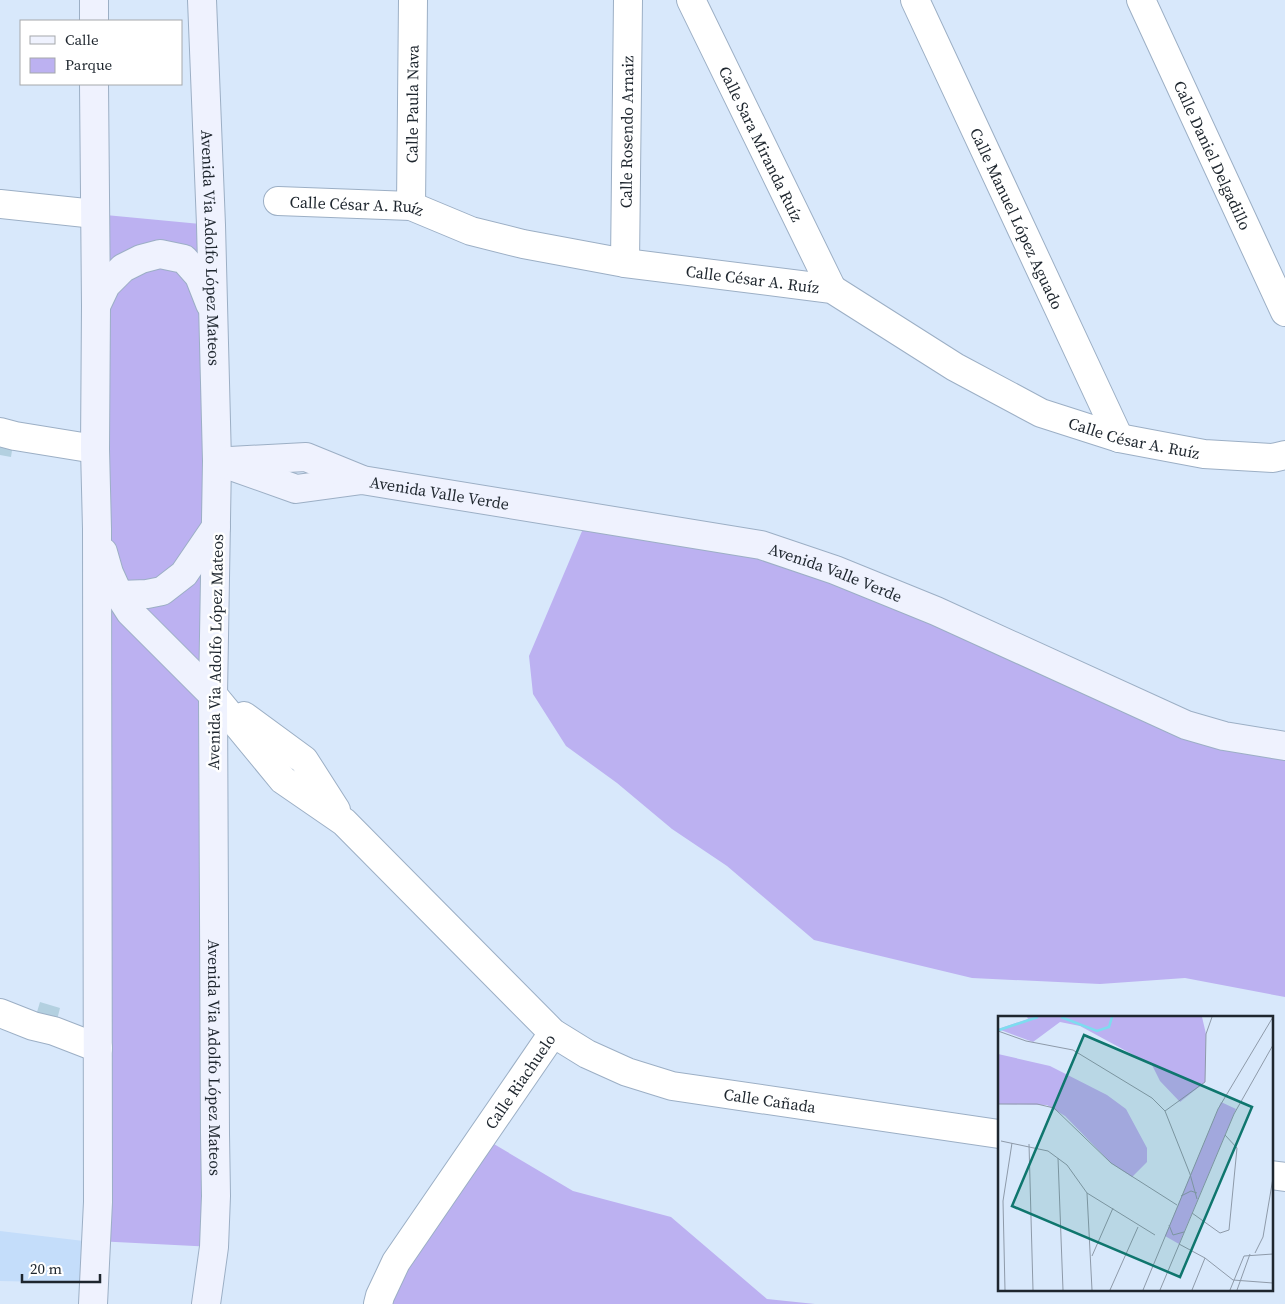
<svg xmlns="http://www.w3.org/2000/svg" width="1285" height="1304" viewBox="0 0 1285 1304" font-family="'Source Serif 4',serif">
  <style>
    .built { fill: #c4ddfa }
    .green { fill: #bcb1f1 }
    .building { fill: #b3d0e0 }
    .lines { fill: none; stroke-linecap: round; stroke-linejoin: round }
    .street-casing { stroke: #9cafc5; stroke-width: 30 }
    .secondary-casing { stroke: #9cafc5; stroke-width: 30 }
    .street { stroke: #fff; stroke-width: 28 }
    .secondary { stroke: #eff2fe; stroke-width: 28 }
    .labels { text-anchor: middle; stroke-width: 5; stroke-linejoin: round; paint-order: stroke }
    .street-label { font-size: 16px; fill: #1e262e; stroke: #fff }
    .inset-river { fill: none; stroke: #7ddcef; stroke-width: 2.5 }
    .inset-road { fill: none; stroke: #8e9aa9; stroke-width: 1 }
    .view { fill: #0f766e; fill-opacity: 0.15; stroke: #0f766e; stroke-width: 2.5 }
    .inset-edge { fill: none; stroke: #1e262e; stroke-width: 2.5 }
  </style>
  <rect width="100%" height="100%" fill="#d8e8fb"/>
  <path class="built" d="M0 1231 92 1242 90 1283 0 1281Z"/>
  <g class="green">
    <path d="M95 214 211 225 214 1247 96 1241Z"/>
    <path d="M588 517 761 545 1186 725 1285 746V997L1185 978 1100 984 972 978 814 940 727 866 672 829 617 783 566 746 533 694 529 656Z"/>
    <path d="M482 1137 573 1191 671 1217 767 1299 815 1304H378Z"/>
  </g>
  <g class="building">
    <path d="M0 433 14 437 11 457 0 455Z"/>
    <path d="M40 1002 60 1008 55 1028 34 1022Z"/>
  </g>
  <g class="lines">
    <g class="street-casing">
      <g id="street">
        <path id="s1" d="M691 0 832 289"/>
        <path id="s2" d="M915 0 1119 438"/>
        <path id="s3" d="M1141 0 1285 312"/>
        <path id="s4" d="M278 201 411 206 471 231 523 244 625 263 832 289 955 367 1041 413 1119 438 1204 454 1273 458 1285 455"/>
        <path d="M0 204 95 214"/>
        <path id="s5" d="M411 206 413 0"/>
        <path id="s6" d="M625 263 628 0"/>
        <path d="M0 432 15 436 95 449"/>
        <path id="s7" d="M213 695 283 780 344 822 553 1033 587 1054 627 1072 672 1086 999 1134"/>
        <path d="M244 716 304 760 336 810"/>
        <path d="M0 1013 33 1026 54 1031 98 1048"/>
        <path d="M1271 1175 1285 1177"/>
        <path id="s8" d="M378 1304 380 1296 396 1262 553 1033"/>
      </g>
    </g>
    <g class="secondary-casing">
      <g id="secondary">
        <path d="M94 0V21"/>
        <path id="s9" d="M202 0 211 225 217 461 213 695 215 1134 216 1196 214 1247 206 1304"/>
        <path d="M96 306 106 285 123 268 141 259 160 254 184 259 199 276 210 304"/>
        <path id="s10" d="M217 461 296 489 362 480 761 545 835 570 936 611 1186 725 1224 736 1285 746"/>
        <path d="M230 461 306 457 360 479"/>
        <path d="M103 552 109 573 119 595 130 612 213 695"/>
        <path d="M119 595 147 594 162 591 184 574 216 527"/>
        <path d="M93 1304 98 1202 97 529 95 449 96 306 94 84"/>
      </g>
    </g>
    <use href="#street" class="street"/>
    <use href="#secondary" class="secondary"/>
  </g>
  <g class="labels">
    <g class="street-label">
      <text dy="6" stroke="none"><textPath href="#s5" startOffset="102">Calle Paula Nava</textPath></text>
      <text dy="6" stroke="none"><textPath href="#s6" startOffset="131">Calle Rosendo Arnaiz</textPath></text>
      <text dy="6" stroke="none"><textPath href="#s1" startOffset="160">Calle Sara Miranda Ruíz</textPath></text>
      <text dy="6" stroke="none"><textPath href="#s3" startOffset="171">Calle Daniel Delgadillo</textPath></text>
      <text dy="6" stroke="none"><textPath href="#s4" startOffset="79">Calle César A. Ruíz</textPath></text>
      <text dy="6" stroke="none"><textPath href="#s2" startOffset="241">Calle Manuel López Aguado</textPath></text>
      <text dy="6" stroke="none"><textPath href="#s9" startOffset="248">Avenida Via Adolfo López Mateos</textPath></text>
      <text dy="6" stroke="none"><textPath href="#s4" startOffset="484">Calle César A. Ruíz</textPath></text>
      <text dy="6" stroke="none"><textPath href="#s4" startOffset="904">Calle César A. Ruíz</textPath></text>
      <text dy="6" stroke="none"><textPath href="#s10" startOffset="229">Avenida Valle Verde</textPath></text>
      <text dy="6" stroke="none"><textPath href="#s10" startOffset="634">Avenida Valle Verde</textPath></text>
      <text transform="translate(215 652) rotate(-89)" y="6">Avenida Via Adolfo López Mateos</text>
      <text dy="6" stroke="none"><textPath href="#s9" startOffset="1058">Avenida Via Adolfo López Mateos</textPath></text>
      <text dy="6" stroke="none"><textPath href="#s8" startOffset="265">Calle Riachuelo</textPath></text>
      <text dy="6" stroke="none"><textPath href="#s7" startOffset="711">Calle Cañada</textPath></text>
    </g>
  </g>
  <g transform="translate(998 1016)">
    <rect width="275" height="275" fill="#d8e8fb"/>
    <path d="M29 1H204L208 18 207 66 182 86 162 65 154 49 82 10 62 6 35 26 0 13 30 3ZM0 38 52 50 109 79 128 93 149 132V146L134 161 113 147 67 100 49 89 0 88ZM223 86 238 93 181 228 167 220Z" fill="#bcb1f1"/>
    <path class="inset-river" d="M63 1 99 15 111 11 114 1M1 14 40 1"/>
    <path class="inset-road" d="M0 15 28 25 75 34 154 82 167 95 192 158M0 88H39L56 92 113 147 179 189M167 95 207 66 208 18 214 1M3 125 50 135 69 149 89 177 157 219M31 128 35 274M60 142 65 274M192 158 199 183M89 177 94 274M183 180 193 175 199 177M194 197 222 217 231 214 239 132 227 119M171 209 175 219 186 216M181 228 207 242 235 264 275 267M257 237 265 221 275 162M94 240 115 192M7 274 5 185 14 127M112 274 140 211M145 274 220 93 275 1M162 274 236 98 275 29M194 274 207 242M232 274 246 240 275 238M239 274 252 238"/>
    <path class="view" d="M86 19 254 91 182 261 14 190Z"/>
    <rect width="275" height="275" class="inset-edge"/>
  </g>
  <rect x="20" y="20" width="162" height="65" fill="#ffffff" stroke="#a5a8ab"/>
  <rect x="30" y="36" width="25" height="8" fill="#eff2fe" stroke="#a5a8ab"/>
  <text x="65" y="45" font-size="15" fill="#1e262e">Calle</text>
  <rect x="30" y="58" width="25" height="15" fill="#bcb1f1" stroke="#a5a8ab"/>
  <text x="65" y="70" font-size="15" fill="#1e262e">Parque</text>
  <path d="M22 1274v8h78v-8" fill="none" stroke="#1e262e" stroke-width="2.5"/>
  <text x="30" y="1274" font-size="15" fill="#1e262e" stroke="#ffffff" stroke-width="4" paint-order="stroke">20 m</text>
</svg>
